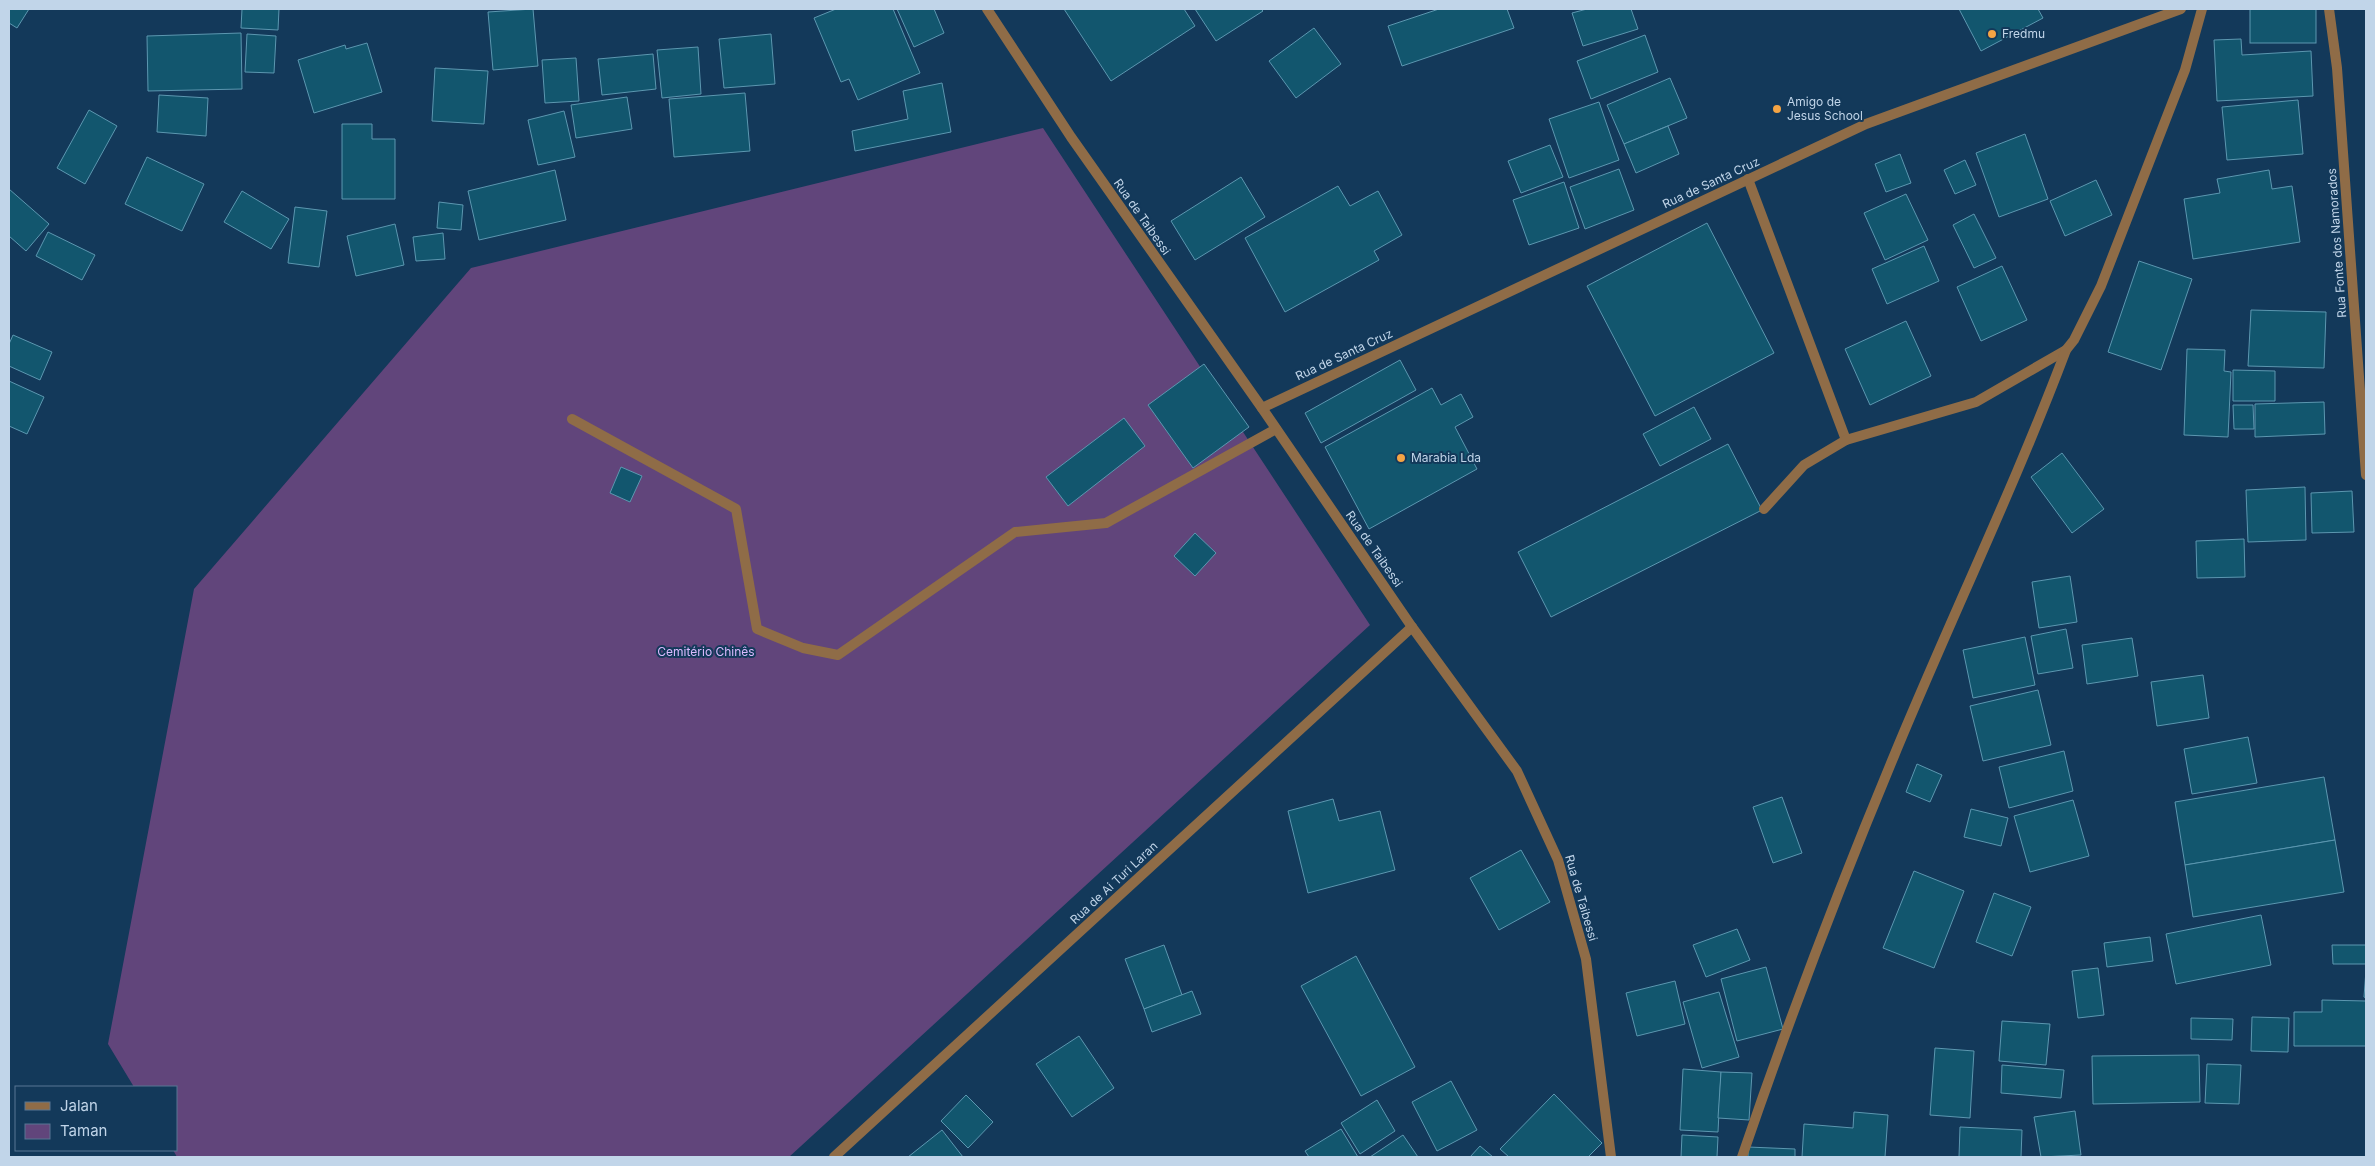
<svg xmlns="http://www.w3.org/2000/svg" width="2375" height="1166" viewBox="0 0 2375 1166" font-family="Inter,sans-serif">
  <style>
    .green { fill: #61457b }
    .building { fill: #12566e; stroke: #5c97b0 }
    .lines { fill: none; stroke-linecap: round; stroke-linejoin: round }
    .service { stroke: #8f6c47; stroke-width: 10 }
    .minor { stroke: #8f6c47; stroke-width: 10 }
    .tertiary { stroke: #8f6c47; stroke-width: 10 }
    .poi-dot { fill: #f4a444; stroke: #13395a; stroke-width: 2 }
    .labels { text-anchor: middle; stroke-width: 4; stroke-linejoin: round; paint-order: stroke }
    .poi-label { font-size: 12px; fill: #c1d5e9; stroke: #13395a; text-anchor: start }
    .street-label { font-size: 12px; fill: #c1d5e9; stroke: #13395a }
    .park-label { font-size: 12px; fill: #dcbafe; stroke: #13395a }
  </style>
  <rect width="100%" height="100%" fill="#13395a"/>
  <path class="green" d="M1043 128 1370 625 789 1157H177L173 1150H176V1087H134L108 1044 194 589 471 268Z"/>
  <g class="building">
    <path d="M9 9H29L17 28 9 23Z"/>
    <path d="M242 9H279L278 30 241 28Z"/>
    <path d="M533 9 538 66 493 70 488 12Z"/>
    <path d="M836 9H893L920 73 858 100 849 79 841 82 814 18Z"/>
    <path d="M897 9H934L944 33 914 47Z"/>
    <path d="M1064 9H1184L1195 26 1111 81Z"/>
    <path d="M1195 9H1261L1263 11 1216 41Z"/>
    <path d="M1439 9H1507L1514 28 1402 66 1388 26Z"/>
    <path d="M1587 9H1631L1638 29 1583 46 1572 13Z"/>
    <path d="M1959 9H2038L2043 18 1981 51Z"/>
    <rect x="2250" y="9" width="66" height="34"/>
    <path d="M1314 28 1341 64 1296 98 1269 61Z"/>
    <path d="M241 33 242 89 148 91 147 36Z"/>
    <path d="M247 34 276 36 274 73 245 72Z"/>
    <path d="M771 34 775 84 724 88 719 39Z"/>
    <path d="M1645 35 1658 72 1591 99 1577 61Z"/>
    <path d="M2241 39 2242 55 2311 51 2313 96 2217 101 2214 40Z"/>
    <path d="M367 43 382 92 314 113 298 60 345 45 346 49Z"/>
    <path d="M698 47 701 94 662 98 657 50Z"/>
    <path d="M653 54 656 89 602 95 598 59Z"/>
    <path d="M576 58 579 101 545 103 542 60Z"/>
    <path d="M435 68 488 71 484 124 432 121Z"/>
    <path d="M1670 78 1687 118 1624 144 1607 105Z"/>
    <path d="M942 83 951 132 855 151 852 131 908 119 903 91Z"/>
    <path d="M745 93 750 151 674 157 669 99Z"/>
    <path d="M159 95 208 98 206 136 157 132Z"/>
    <path d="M627 97 632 129 576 138 571 105Z"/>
    <path d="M2298 100 2303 154 2227 160 2222 107Z"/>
    <path d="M1599 102 1619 160 1569 178 1549 119Z"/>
    <path d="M89 110 117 126 85 184 57 168Z"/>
    <path d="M564 111 575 157 538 165 528 120Z"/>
    <path d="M342 124H372V139H395V199H342Z"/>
    <path d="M1668 126 1679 154 1636 173 1624 144Z"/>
    <path d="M2025 134 2048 199 1999 217 1976 153Z"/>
    <path d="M1550 145 1563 177 1521 193 1508 161Z"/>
    <path d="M1900 154 1911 183 1886 192 1875 164Z"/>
    <path d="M147 157 204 184 182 231 125 204Z"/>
    <path d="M1965 160 1976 185 1955 194 1944 170Z"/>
    <path d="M1619 169 1634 210 1585 229 1570 187Z"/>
    <path d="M555 170 566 220 479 240 468 191Z"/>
    <path d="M2269 170 2272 189 2292 186 2300 242 2193 259 2184 199 2220 193 2217 179Z"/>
    <path d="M1241 177 1265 217 1195 260 1171 221Z"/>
    <path d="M2096 180 2112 215 2065 236 2050 201Z"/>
    <path d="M1564 182 1579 228 1529 245 1513 200Z"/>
    <path d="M1338 186 1350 206 1378 191 1402 235 1374 251 1379 260 1285 312 1245 238Z"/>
    <path d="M9 189 49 224 26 251 9 236Z"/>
    <path d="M242 191 289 219 271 249 224 222Z"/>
    <path d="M1906 194 1928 240 1885 260 1864 213Z"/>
    <path d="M439 202 463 205 461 230 437 228Z"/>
    <path d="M295 207 327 211 319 267 288 263Z"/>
    <path d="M1974 214 1996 258 1974 268 1953 225Z"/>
    <path d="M1707 223 1774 353 1655 416 1587 286Z"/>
    <path d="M395 224 404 265 356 276 347 236Z"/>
    <path d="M48 232 95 255 82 280 36 256Z"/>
    <path d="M443 233 445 259 416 261 413 237Z"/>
    <path d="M1924 246 1939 281 1887 304 1872 269Z"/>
    <path d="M2139 261 2192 279 2161 370 2108 352Z"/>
    <path d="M2002 266 2027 320 1981 341 1957 287Z"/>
    <path d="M2251 310 2326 312 2324 368 2248 366Z"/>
    <path d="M1906 321 1931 376 1870 405 1845 349Z"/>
    <path d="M13 335 52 352 40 380 9 366V344Z"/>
    <path d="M2187 349 2225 350 2224 371 2231 372 2228 437 2184 435Z"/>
    <path d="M1400 360 1416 390 1321 443 1305 413Z"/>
    <path d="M1204 364 1249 427 1193 468 1148 405Z"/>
    <path d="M2233 370 2275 371V401H2233Z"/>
    <path d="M9 381 44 397 27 434 9 426Z"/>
    <path d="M1432 388 1441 405 1461 394 1473 417 1455 427 1477 469 1369 529 1325 447Z"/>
    <path d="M2324 402 2325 434 2255 437V404Z"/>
    <path d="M2233 405H2253L2254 429H2234Z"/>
    <path d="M1694 407 1711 439 1660 466 1643 434Z"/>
    <path d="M1124 418 1145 446 1068 506 1046 477Z"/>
    <path d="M1728 444 1762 510 1551 617 1518 552Z"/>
    <path d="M2062 453 2104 509 2072 533 2031 477Z"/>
    <path d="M621 467 642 476 630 502 610 493Z"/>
    <path d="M2305 487 2306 540 2248 542 2246 490Z"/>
    <path d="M2352 491 2354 532 2312 533 2311 493Z"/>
    <path d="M1195 533 1216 553 1195 576 1174 556Z"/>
    <path d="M2244 539 2245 577 2197 578 2196 541Z"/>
    <path d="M2070 576 2077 622 2039 628 2032 582Z"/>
    <path d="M2066 629 2073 668 2038 674 2031 636Z"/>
    <path d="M2025 637 2035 685 1973 698 1963 650Z"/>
    <path d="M2132 638 2138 676 2087 684 2082 645Z"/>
    <path d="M2203 675 2209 718 2157 726 2151 682Z"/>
    <path d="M2038 690 2051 745 1983 761 1970 706Z"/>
    <path d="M2248 737 2257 783 2192 794 2184 749Z"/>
    <path d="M2064 751 2073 791 2009 808 1999 767Z"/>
    <path d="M1917 764 1942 775 1930 802 1906 792Z"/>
    <path d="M2324 777 2335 840 2185 865 2175 802Z"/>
    <path d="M1782 797 1802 853 1773 863 1753 807Z"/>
    <path d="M1333 799 1339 821 1380 811 1395 870 1308 893 1288 811Z"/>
    <path d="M2073 800 2089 856 2030 872 2014 816Z"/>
    <path d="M1971 809 2008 818 2001 846 1964 837Z"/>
    <path d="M2335 840 2344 892 2193 917 2185 865Z"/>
    <path d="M1521 850 1550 902 1499 930 1470 878Z"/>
    <path d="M1914 871 1964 891 1934 968 1883 948Z"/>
    <path d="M1994 893 2031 907 2012 956 1976 942Z"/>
    <path d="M2261 915 2271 965 2176 984 2166 934Z"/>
    <path d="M1737 929 1750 960 1706 977 1693 945Z"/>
    <path d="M2150 937 2153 961 2107 967 2104 943Z"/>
    <path d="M1164 945 1182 995 1144 1009 1125 959Z"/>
    <path d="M2332 945H2366V964H2333Z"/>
    <path d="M1356 956 1415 1067 1361 1096 1301 986Z"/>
    <path d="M1766 967 1783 1029 1737 1041 1721 979Z"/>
    <path d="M2098 968 2104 1015 2078 1018 2072 971Z"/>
    <path d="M2366 970V998L2364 997Z"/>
    <path d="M1675 981 1685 1024 1637 1036 1626 993Z"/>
    <path d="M1192 991 1201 1014 1152 1032 1144 1009Z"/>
    <path d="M1719 992 1739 1057 1702 1068 1683 1002Z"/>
    <path d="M2322 1000 2366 1001V1046H2294V1012H2322Z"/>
    <path d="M2252 1017 2289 1018 2288 1052 2251 1051Z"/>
    <path d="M2191 1018 2233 1019 2232 1040 2191 1039Z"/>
    <path d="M2002 1021 2050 1024 2046 1065 1999 1061Z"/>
    <path d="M1079 1036 1114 1088 1072 1117 1036 1064Z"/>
    <path d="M1935 1048 1974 1051 1970 1118 1930 1115Z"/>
    <path d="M2199 1055 2200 1102 2093 1104 2092 1056Z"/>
    <path d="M2207 1064 2241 1065 2239 1104 2205 1103Z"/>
    <path d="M2002 1065 2064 1070 2061 1098 2001 1093Z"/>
    <path d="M1683 1069 1721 1072 1718 1132 1680 1130Z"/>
    <path d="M1721 1072 1752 1073 1749 1120 1718 1118Z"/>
    <path d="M1451 1081 1477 1130 1437 1151 1412 1102Z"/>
    <path d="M1554 1094 1602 1143 1588 1157H1509L1500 1149Z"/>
    <path d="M966 1095 993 1122 968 1148 941 1121Z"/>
    <path d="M1377 1100 1395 1131 1360 1154 1341 1123Z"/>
    <path d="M2075 1111 2081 1155 2041 1157 2034 1117Z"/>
    <path d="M1854 1112 1888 1115 1885 1157H1802L1804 1124 1853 1128Z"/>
    <path d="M1960 1127 2022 1130 2021 1157H1959Z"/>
    <path d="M1341 1129 1358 1157H1309L1305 1151Z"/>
    <path d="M942 1130 963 1157H908Z"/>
    <path d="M1403 1135 1418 1157H1370Z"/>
    <path d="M1682 1135 1718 1137 1717 1157H1681Z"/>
    <path d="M1480 1146 1493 1157H1470Z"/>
    <path d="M1748 1147 1795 1149V1157H1748Z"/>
  </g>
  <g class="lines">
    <path class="service" d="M572 419 736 509 757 629 803 648 838 655 1015 532 1106 523 1276 429"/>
    <g class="minor">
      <path d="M1748 179 1846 440"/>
      <path d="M1764 509 1804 465 1846 440 1976 402 2066 350"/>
      <path d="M834 1157 1412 627"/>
      <path d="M1742 1157C1788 1022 1839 888 1894 756 1950 620 2014 488 2066 350L2074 340 2101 286 2185 70 2202 9"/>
    </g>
    <g class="tertiary">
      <path d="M987 9 1071 137 1262 408 1412 627 1517 771 1558 860 1586 959 1611 1157"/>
      <path d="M2329 9 2337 68 2366 475"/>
      <path d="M1262 408 1866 124 2181 9"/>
    </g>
  </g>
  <g class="poi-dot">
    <circle cx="1992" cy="34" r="5"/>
    <circle cx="1777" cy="109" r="5"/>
    <circle cx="1401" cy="458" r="5"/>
  </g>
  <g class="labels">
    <g class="poi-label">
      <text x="2002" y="38">Fredmu</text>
      <text x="1787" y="106">Amigo de<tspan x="1787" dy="14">Jesus School</tspan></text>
      <text x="1411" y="462">Marabia Lda</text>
    </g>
    <g class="street-label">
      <text transform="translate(1711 183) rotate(-25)" y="4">Rua de Santa Cruz</text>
      <text transform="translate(1142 217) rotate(55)" y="4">Rua de Taibessi</text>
      <text transform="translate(2337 243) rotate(-94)" y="4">Rua Fonte dos Namorados</text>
      <text transform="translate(1344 355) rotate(-25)" y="4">Rua de Santa Cruz</text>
      <text transform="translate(1374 549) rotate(55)" y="4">Rua de Taibessi</text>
      <text transform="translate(1114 883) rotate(-43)" y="4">Rua de Ai Turi Laran</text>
      <text transform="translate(1581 898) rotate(74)" y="4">Rua de Taibessi</text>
    </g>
    <g class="park-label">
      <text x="706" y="656">Cemitério Chinês</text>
    </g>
  </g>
  <rect width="2375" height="1166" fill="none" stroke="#c1d5e9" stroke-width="20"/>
  <rect x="15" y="1086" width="162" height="65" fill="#13395a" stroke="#597793"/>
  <rect x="25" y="1102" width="25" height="8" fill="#8f6c47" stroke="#597793"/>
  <text x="60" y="1111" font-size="15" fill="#c1d5e9">Jalan</text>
  <rect x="25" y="1124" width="25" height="15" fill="#61457b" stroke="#597793"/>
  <text x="60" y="1136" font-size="15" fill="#c1d5e9">Taman</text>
</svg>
